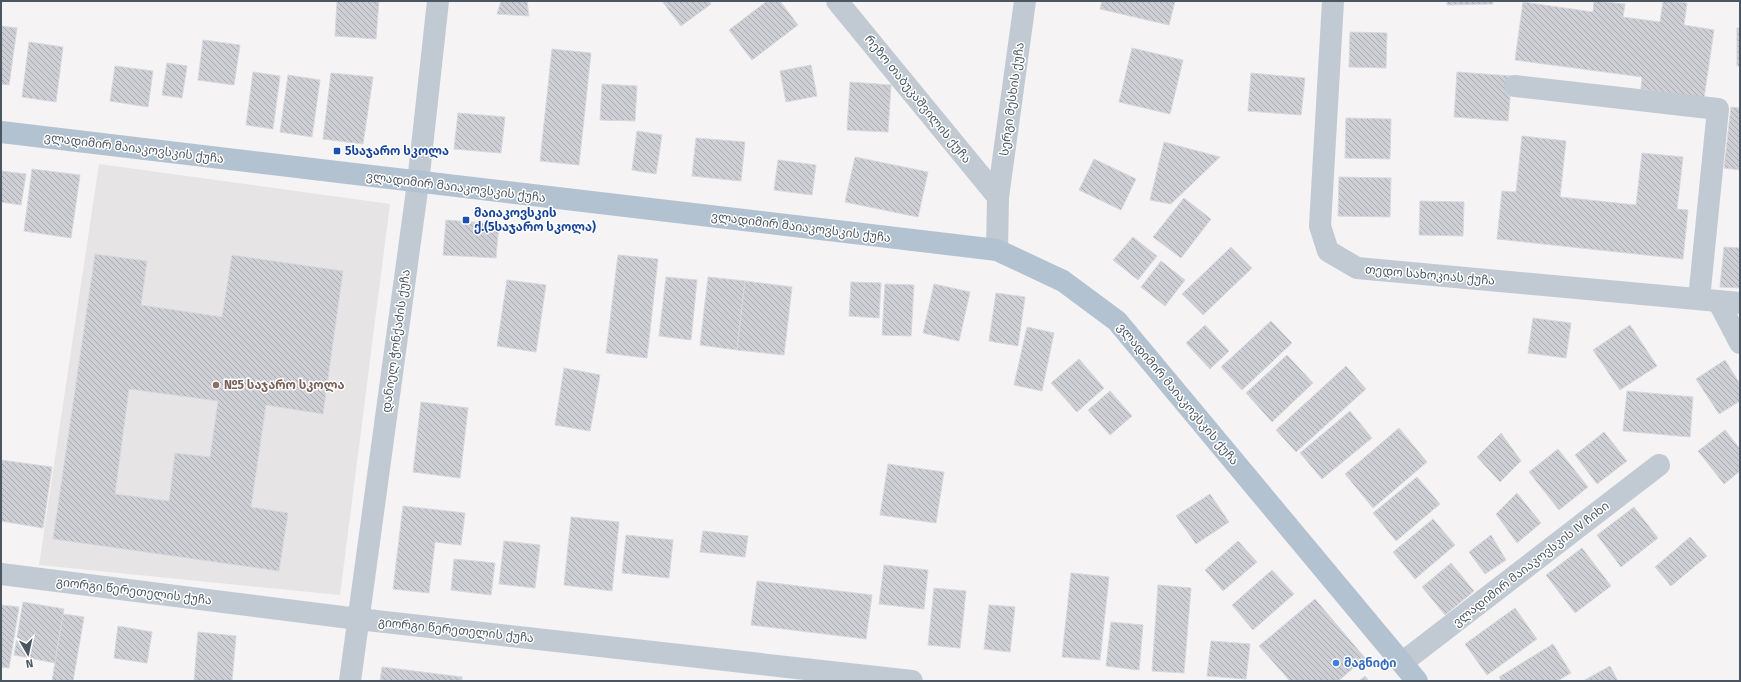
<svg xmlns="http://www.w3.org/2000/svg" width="1741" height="682" viewBox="0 0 1741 682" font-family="'Fira Sans','Noto Sans Georgian',sans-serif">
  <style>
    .education { fill: #e6e4e5 }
    .building { fill: url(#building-back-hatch); stroke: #d7d9de; fill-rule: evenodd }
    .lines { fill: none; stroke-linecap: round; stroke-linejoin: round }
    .minor { stroke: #c1cad2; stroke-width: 22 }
    .major { stroke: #b3c2d1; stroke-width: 22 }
    .transit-dot { fill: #1a4fb4; stroke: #fff; stroke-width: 1.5 }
    .education-dot { fill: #8d6e63; stroke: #fff; stroke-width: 1.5 }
    .shop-dot { fill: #3f7fe0; stroke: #fff; stroke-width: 1.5 }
    .labels { text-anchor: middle; stroke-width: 3; stroke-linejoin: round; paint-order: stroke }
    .street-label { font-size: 12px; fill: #4a5661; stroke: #fff }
    .transit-label { font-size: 12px; font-weight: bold; fill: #164399; stroke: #fff; text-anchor: start }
    .education-label { font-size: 12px; font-weight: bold; fill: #785e54; stroke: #fff; text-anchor: start }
    .shop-label { font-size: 12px; font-weight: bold; fill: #366cbe; stroke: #fff; text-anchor: start }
  </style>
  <defs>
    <pattern id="building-back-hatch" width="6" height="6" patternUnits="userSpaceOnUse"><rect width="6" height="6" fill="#cdcfd5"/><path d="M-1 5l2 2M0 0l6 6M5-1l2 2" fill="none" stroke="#a8abb0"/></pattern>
  </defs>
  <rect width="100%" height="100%" fill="#f5f3f3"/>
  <path class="education" d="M99 164 390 204 340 595 39 565Z"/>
  <g class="building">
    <path d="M337 1H379L376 39 335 36Z"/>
    <path d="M501 1H527L529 16 497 14Z"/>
    <path d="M662 1H709L711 4 681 26Z"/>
    <path d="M767 1H780L798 25 752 60 729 30Z"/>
    <path d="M1102 1H1175L1169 25 1100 9Z"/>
    <path d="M1447 1H1493V4L1447 5Z"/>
    <path d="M1594 1 1625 4 1623 17 1660 22 1663 1 1687 3 1684 25 1714 30 1704 98 1641 89 1642 77 1515 60 1523 2 1593 12Z"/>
    <path d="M1 26 17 28 9 85 1 84Z"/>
    <rect x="1737" y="28" width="3" height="38"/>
    <path d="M1350 32 1387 33 1386 68 1349 67Z"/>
    <path d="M203 40 240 45 234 85 198 80Z"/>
    <path d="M29 42 63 47 56 102 22 97Z"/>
    <path d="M1132 48 1183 60 1170 114 1119 102Z"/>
    <path d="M552 49 591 53 579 165 540 161Z"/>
    <path d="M167 63 187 66 182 98 162 95Z"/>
    <path d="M811 65 817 96 786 102 780 71Z"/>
    <path d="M115 66 153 71 148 107 110 101Z"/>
    <path d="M253 72 280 76 273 129 246 125Z"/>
    <path d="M1457 72 1512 76 1508 121 1454 117Z"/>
    <path d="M331 73 373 77 363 144 323 139Z"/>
    <path d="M1251 73 1305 78 1301 115 1248 111Z"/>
    <path d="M288 75 320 80 312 137 280 132Z"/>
    <path d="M850 82 891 85 888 132 847 130Z"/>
    <path d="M602 84 637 86 635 121 600 120Z"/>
    <path d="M1731 107 1740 108V170L1724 168Z"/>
    <path d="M458 113 505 117 501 153 454 149Z"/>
    <path d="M1346 118 1391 119 1390 159 1345 158Z"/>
    <path d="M637 131 662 135 656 174 632 170Z"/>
    <path d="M1522 136 1566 141 1560 197 1636 205 1642 153 1683 157 1677 209 1688 210 1683 259 1497 239 1502 191 1516 192Z"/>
    <path d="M696 138 745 142 741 181 692 176Z"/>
    <path d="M1164 142 1220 157 1171 204 1150 200Z"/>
    <path d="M855 157 928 172 918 217 845 202Z"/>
    <path d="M1094 159 1136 179 1121 210 1079 190Z"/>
    <path d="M778 160 816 165 812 195 774 190Z"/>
    <path d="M32 169 80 175 71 238 24 231Z"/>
    <path d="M1 171 26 174 21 205 1 202Z"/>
    <path d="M1339 177 1391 178 1390 217 1338 216Z"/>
    <path d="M1184 198 1211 219 1181 258 1153 237Z"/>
    <path d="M1420 201 1464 202 1463 236 1419 235Z"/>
    <path d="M446 220 499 224 496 258 443 255Z"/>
    <path d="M1133 237 1157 256 1138 280 1113 260Z"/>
    <path d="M1231 247 1252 268 1203 315 1182 294Z"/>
    <path d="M1724 247 1740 248V288L1720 287Z"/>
    <path d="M95 254 147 261 141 305 222 317 232 255 343 271 323 414 266 405 251 507 288 513 279 571 53 539ZM129 389 218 401 210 457 175 453 169 501 115 494Z"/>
    <path d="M618 255 658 259 647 358 606 353Z"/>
    <path d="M1161 261 1185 280 1165 306 1141 287Z"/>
    <path d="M666 277 697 280 691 340 659 336Z"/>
    <path d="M708 277 745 281 737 350 700 345Z"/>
    <path d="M507 280 546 285 536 352 497 346Z"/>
    <path d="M745 281 792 287 784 355 737 350Z"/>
    <path d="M851 282 881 283 879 318 849 316Z"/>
    <path d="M885 284 914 285 911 336 882 335Z"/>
    <path d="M934 284 970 292 959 341 923 333Z"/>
    <path d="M996 293 1025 297 1018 346 989 341Z"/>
    <path d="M1533 318 1571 323 1566 358 1528 353Z"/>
    <path d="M1271 321 1292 343 1242 390 1221 367Z"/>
    <path d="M1205 325 1229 351 1210 369 1186 343Z"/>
    <path d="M1630 325 1657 366 1620 390 1593 350Z"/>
    <path d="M1027 327 1054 333 1042 391 1014 385Z"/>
    <path d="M1287 355 1313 383 1272 422 1246 393Z"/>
    <path d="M1079 359 1104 388 1077 412 1051 383Z"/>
    <path d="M1725 360 1740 384V401L1719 414 1696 379Z"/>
    <path d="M1346 366 1366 389 1296 452 1276 430Z"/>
    <path d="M564 368 600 375 590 431 555 425Z"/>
    <path d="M1110 391 1132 416 1110 435 1088 410Z"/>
    <path d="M1627 391 1693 397 1690 437 1623 431Z"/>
    <path d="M421 402 468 408 460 478 413 472Z"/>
    <path d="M1350 411 1372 438 1322 479 1300 453Z"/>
    <path d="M1399 428 1427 462 1373 508 1345 474Z"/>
    <path d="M1725 430 1740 449V471L1724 484 1698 451Z"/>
    <path d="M1604 432 1627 461 1597 484 1575 455Z"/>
    <path d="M1501 433 1521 461 1500 482 1477 457Z"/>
    <path d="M1558 449 1588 487 1559 510 1529 472Z"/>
    <path d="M1 460 52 467 43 528 1 521Z"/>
    <path d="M888 464 944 472 936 523 880 515Z"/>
    <path d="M1417 477 1440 504 1396 541 1373 513Z"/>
    <path d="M1517 493 1541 523 1517 543 1496 514Z"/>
    <path d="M1210 494 1229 522 1196 544 1176 516Z"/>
    <path d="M403 506 465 513 461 545 435 542 429 593 393 589Z"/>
    <path d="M1634 507 1658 538 1621 567 1597 535Z"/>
    <path d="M571 517 619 522 612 591 564 585Z"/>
    <path d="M1433 519 1455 545 1415 579 1393 552Z"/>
    <path d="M703 531 748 536 745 557 700 552Z"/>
    <path d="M626 535 673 540 669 578 622 573Z"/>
    <path d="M1491 535 1506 560 1485 574 1469 552Z"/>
    <path d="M1690 537 1707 556 1671 586 1655 567Z"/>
    <path d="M504 541 540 545 535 588 499 584Z"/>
    <path d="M1238 541 1257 562 1223 591 1205 570Z"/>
    <path d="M1582 548 1611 586 1575 613 1546 575Z"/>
    <path d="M454 559 495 563 491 595 451 590Z"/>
    <path d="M1451 563 1474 591 1445 615 1422 587Z"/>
    <path d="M884 565 928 570 924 609 879 604Z"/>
    <path d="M1272 570 1294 594 1253 630 1232 605Z"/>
    <path d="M1071 573 1109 577 1100 660 1062 657Z"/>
    <path d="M757 581 872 595 866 639 751 625Z"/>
    <path d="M1158 585 1191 588 1184 673 1152 671Z"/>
    <path d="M934 588 966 591 960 648 928 645Z"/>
    <path d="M1315 599 1365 658 1338 681H1290L1259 646Z"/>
    <path d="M23 602 64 609 55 663 14 655Z"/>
    <path d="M1 605 19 607 9 668 1 667Z"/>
    <path d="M989 605 1015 607 1010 652 984 649Z"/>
    <path d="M1515 608 1537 639 1487 675 1465 644Z"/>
    <path d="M63 614 84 617 73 681H52Z"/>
    <path d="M1111 622 1143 625 1139 670 1106 666Z"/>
    <path d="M118 626 152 632 147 663 114 658Z"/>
    <path d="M198 632 236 636 232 681H194Z"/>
    <path d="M1211 641 1250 644 1246 679 1207 676Z"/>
    <path d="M1553 644 1571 673 1557 681H1502L1499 677Z"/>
    <path d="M1610 666 1618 681H1583Z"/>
    <path d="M382 667 462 677V681H380Z"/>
    <path d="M1365 676 1369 681H1359Z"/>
  </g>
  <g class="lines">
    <g class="minor">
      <path d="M837 1 998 197"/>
      <path d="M1333 1 1320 226 1328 251 1357 268 1740 303"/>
      <path d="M1515 86 1718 109 1699 299"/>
      <path d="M997 250 998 197 1025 1"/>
      <path d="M1718 301 1740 343"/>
      <path d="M1 574 358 619 912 681"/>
      <path d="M1403 662 1659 465"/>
      <path d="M350 681 418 183 438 1"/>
    </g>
    <path class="major" d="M1 132 997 250 1063 281 1117 321 1417 681"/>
  </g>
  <g class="transit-dot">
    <rect x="333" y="147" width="8" height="8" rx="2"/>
    <rect x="462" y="216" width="8" height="8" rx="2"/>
  </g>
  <circle class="education-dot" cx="216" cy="385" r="4"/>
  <circle class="shop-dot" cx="1336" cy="663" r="4"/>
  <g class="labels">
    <g class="street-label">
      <text transform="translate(918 99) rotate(51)" y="4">რეზო თაბუკაშვილის ქუჩა</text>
      <text transform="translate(1012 99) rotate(-82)" y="4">სერგი მესხის ქუჩა</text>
      <text transform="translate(134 148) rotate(7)" y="4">ვლადიმირ მაიაკოვსკის ქუჩა</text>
      <text transform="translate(456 187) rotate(7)" y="4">ვლადიმირ მაიაკოვსკის ქუჩა</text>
      <text transform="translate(801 227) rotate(7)" y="4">ვლადიმირ მაიაკოვსკის ქუჩა</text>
      <text transform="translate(1430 275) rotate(5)" y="4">თედო სახოკიას ქუჩა</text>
      <text transform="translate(396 341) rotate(-82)" y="4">დანიელ ჭონქაძის ქუჩა</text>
      <text transform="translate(1178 394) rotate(50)" y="4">ვლადიმირ მაიაკოვსკის ქუჩა</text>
      <text transform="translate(1531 564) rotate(-38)" y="4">ვლადიმირ მაიაკოვსკის IV ჩიხი</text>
      <text transform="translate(134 591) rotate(7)" y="4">გიორგი წერეთელის ქუჩა</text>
      <text transform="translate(456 630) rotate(6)" y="4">გიორგი წერეთელის ქუჩა</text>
    </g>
    <g class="transit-label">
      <text x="345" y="155">5საჯარო სკოლა</text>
      <text x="474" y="217">მაიაკოვსკის<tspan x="474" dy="14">ქ.(5საჯარო სკოლა)</tspan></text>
    </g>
    <g class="education-label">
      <text x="224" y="389">№5 საჯარო სკოლა</text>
    </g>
    <g class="shop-label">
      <text x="1344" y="667">მაგნიტი</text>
    </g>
  </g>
  <rect width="1741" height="682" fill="none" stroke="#4a5661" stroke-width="4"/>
  <g transform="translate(28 654) rotate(171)" stroke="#ffffff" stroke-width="3" paint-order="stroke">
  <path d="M0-3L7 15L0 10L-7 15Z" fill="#4a5661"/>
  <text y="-6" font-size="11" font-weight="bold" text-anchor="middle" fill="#4a5661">N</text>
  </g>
</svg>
